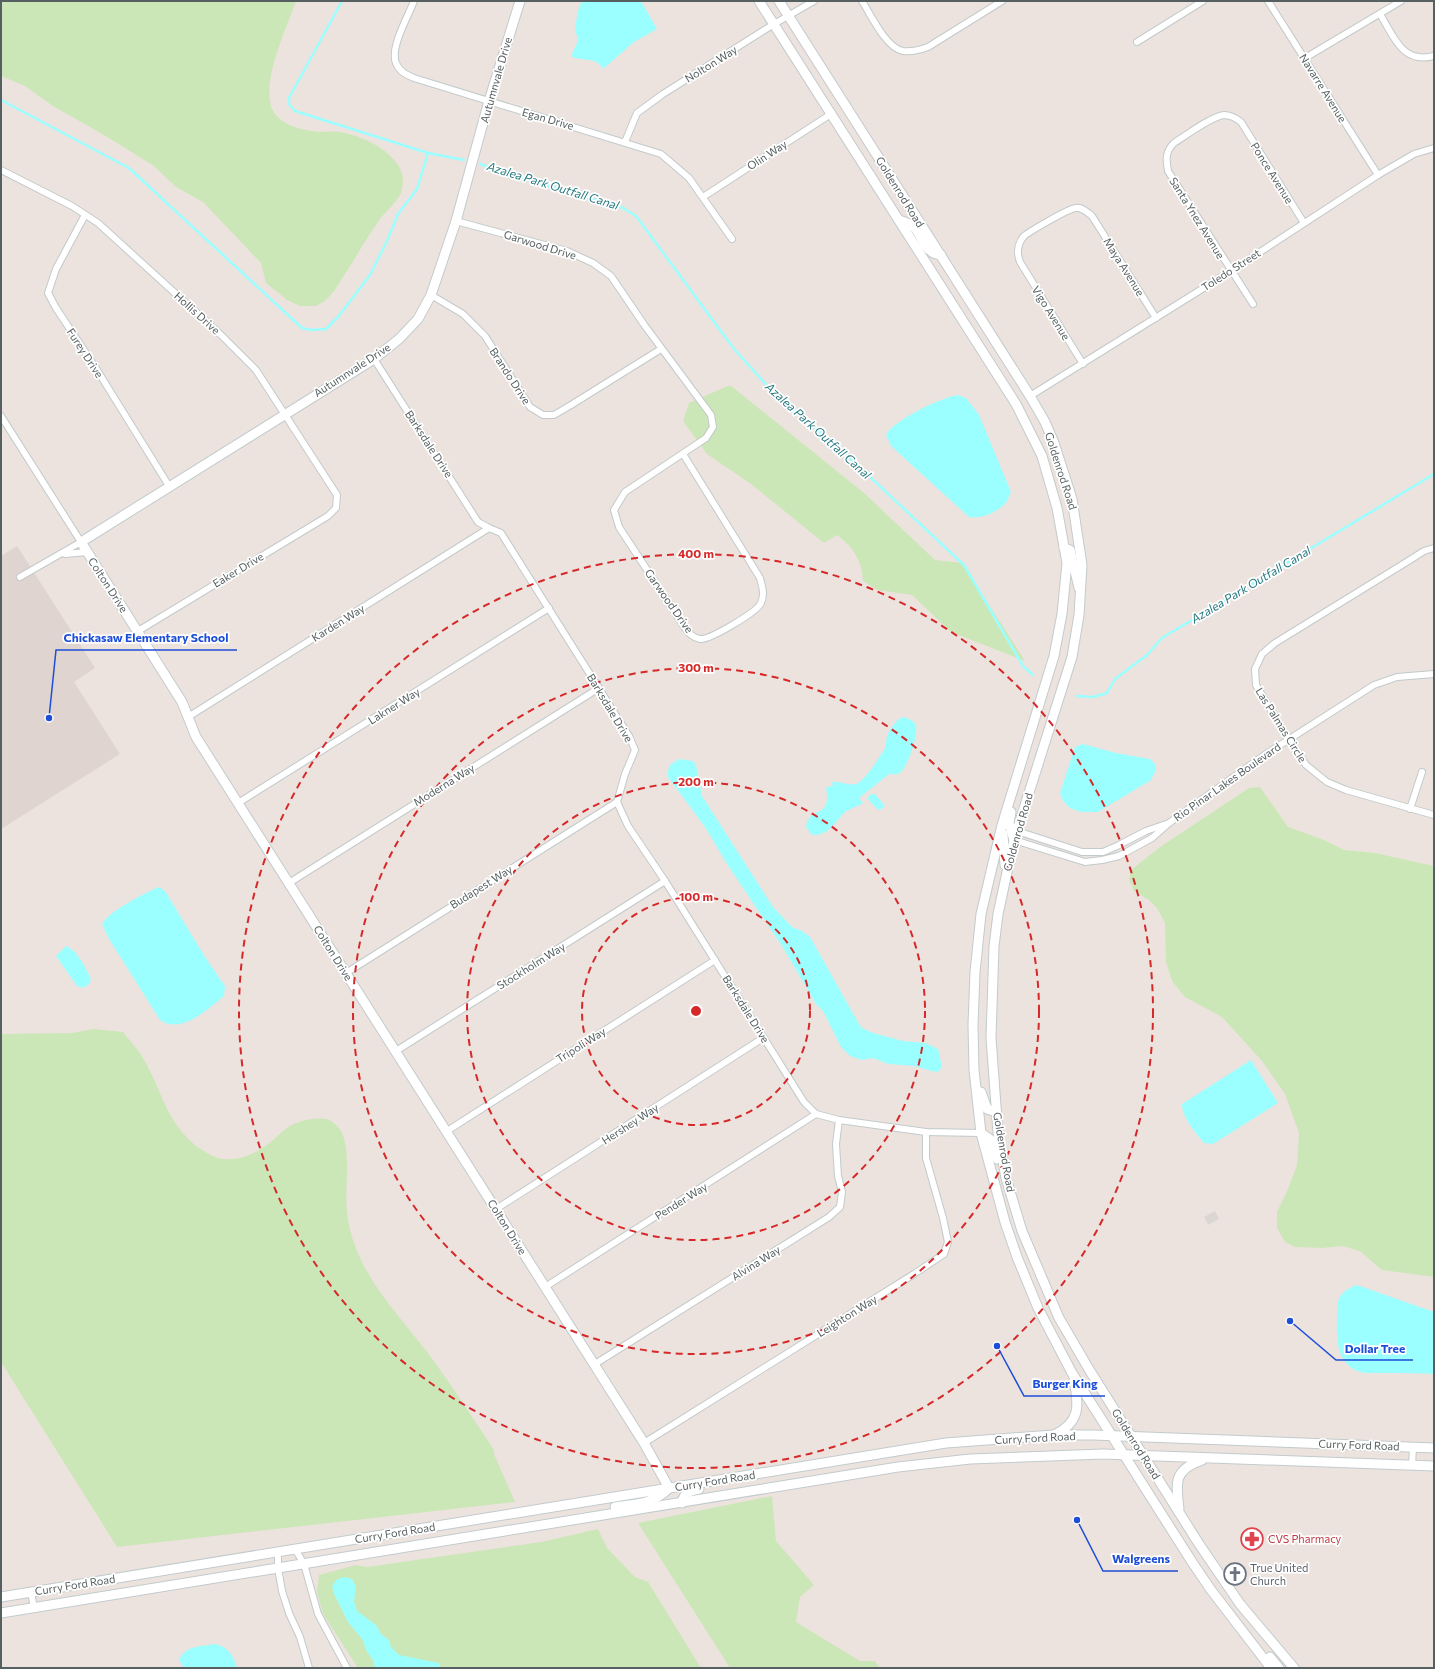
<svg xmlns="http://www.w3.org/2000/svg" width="1435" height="1669" viewBox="0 0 1435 1669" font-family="Commissioner,sans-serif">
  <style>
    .industrial { fill: #dcd6d3 }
    .education { fill: #dfd4cf }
    .green { fill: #cce7b7 }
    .water { fill: #9bffff }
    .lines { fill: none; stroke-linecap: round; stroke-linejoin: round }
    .stream { stroke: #9bffff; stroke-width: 2.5 }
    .street-casing { stroke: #c2cacb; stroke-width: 8 }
    .secondary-casing { stroke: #c2cbcd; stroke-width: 11 }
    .street { stroke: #fff; stroke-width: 6 }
    .secondary { stroke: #fff; stroke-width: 9 }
    .ring { fill: none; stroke: #d62828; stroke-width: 2; stroke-dasharray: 7 5 }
    .labels { text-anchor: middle; stroke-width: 3.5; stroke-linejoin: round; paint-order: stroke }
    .street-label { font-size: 11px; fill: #576061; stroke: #fff }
    .health-label { font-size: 11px; fill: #be3a42; stroke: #fff; text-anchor: start }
    .worship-label { font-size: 11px; fill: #5b616d; stroke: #fff; text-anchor: start }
    .water-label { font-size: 12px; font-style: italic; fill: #267a81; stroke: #fff }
    .centre { fill: #d62828; stroke: #fff; stroke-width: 2 }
    .ring-label { font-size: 12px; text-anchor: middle; font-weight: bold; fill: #d62828; stroke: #fff; stroke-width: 3.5; stroke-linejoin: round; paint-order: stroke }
    .leader { fill: none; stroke: #1d4ed8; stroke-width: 1.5 }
    .callout-dot { fill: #1d4ed8; stroke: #fff; stroke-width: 1.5 }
    .callout-label { font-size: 12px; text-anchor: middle; font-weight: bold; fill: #1d4ed8; stroke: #fff; stroke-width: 3.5; stroke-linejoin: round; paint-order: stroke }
  </style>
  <rect width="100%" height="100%" fill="#ece3de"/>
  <path class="industrial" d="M1215 1211 1219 1219 1208 1225 1204 1217Z"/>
  <path class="education" d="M17 546 95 668 74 682 120 754 1 829V556Z"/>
  <g class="green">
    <path d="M1 1H296C286 29 263 78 271 106 277 125 302 130 319 132 326 132 333 131 340 132 361 136 382 145 396 162 403 171 405 181 401 193 397 202 386 211 380 219 364 242 350 267 334 291L325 301 316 306H300L287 300 266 283 261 263 203 202 176 187 154 166 104 135 53 106 25 86 1 76Z"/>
    <path d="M730 385 864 493 935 560 962 563 1025 661 951 632 912 595 878 590 863 581C862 560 853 547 837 535L824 543 751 484 707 454 683 421 689 403Z"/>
    <path d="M1260 787 1288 827 1324 840 1344 850 1375 853 1434 866V1277L1382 1270 1360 1251 1342 1246 1321 1248 1295 1247 1285 1242 1277 1228V1212L1288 1189 1297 1165 1299 1133 1285 1094 1262 1061 1222 1017 1185 997 1172 981 1166 962 1165 923 1157 908 1149 900 1134 891 1129 880 1131 870 1160 847 1249 788Z"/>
    <path d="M93 1029 123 1032C129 1040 138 1049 143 1058 162 1090 165 1120 196 1146 204 1151 213 1158 223 1159 240 1161 259 1152 272 1141 277 1137 281 1132 287 1128 295 1121 322 1115 331 1121 335 1123 341 1130 342 1133 352 1156 343 1194 348 1220 358 1278 403 1318 436 1364 456 1392 475 1421 494 1450V1454L515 1502 117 1547 1 1362V1034L73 1033Z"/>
    <path d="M772 1496 776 1541 814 1585 800 1597 796 1622 860 1661H875L880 1668H730L638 1523Z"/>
    <path d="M598 1529 607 1548 635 1577 648 1582 701 1668H358L323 1614 317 1592 319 1575 356 1565 367 1567 541 1542Z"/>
  </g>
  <g class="water">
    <path d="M582 1H641L657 29 634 42 603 69C597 56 580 62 571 56L577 43 578 36 575 33C576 22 577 10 582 1Z"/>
    <path d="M958 395 966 398 979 415 1011 492C1009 495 1008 501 1005 504 995 513 982 519 969 517L891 446 886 435C892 421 942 397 958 395Z"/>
    <path d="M902 717C907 718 914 720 916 725 919 733 907 771 898 774 896 775 891 774 889 774L859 798 863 803C857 807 847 809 843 814 834 824 827 836 812 835L806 827C809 804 832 821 826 788L833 785 832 782C840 781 848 786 856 784 864 782 881 755 885 748 886 744 886 740 887 736 889 730 897 719 902 717Z"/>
    <path d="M1083 744 1116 753 1150 759 1156 765 1155 772 1151 780 1098 812H1081L1070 808 1063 801 1060 793 1075 747Z"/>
    <path d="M679 759 693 761 696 765 702 796 773 907 792 927 802 931 810 937 859 1024 862 1028 873 1033 903 1041 925 1043 938 1049 942 1067 939 1071 935 1072 915 1066 888 1064 873 1058 862 1060 850 1056 841 1047 823 1011 816 1004 782 946 727 864 705 827 668 777V771L670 765Z"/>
    <path d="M871 794H875L885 806 880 810 877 809 867 798Z"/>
    <path d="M159 887 165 891C185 923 203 956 225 986L224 996C208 1009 181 1035 160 1020L109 939 102 924C108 912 146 892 159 887Z"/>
    <path d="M66 946C78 951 85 967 91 979L89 984 83 988 77 986 56 956Z"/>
    <path d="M1251 1060 1278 1103 1213 1144 1204 1143C1196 1133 1182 1118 1182 1104Z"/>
    <path d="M1357 1285 1434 1312V1374C1419 1373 1403 1373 1388 1373 1381 1373 1374 1373 1367 1373 1337 1370 1336 1341 1337 1318 1337 1299 1338 1292 1357 1285Z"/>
    <path d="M344 1577 352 1579 356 1587 354 1601 357 1611 376 1625 381 1634 389 1640 391 1647 399 1655 439 1663 440 1668H375L373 1660 367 1652 362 1639 348 1622 334 1594 332 1586 336 1580Z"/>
    <path d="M215 1644C229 1647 233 1655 237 1668H184L179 1660C184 1646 202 1646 215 1644Z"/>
  </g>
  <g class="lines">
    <g class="stream">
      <path d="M342 1 289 98V104L295 111 428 153 464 160"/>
      <path d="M1 100 129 168 302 328 311 330 326 329 338 317 370 275 387 241 398 214 417 189 428 153"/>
      <path d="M480 164 504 173 623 208 636 216 734 349 772 391 839 448 964 565 1023 666 1033 675"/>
      <path d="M1077 696 1093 697 1107 693 1115 679 1147 655 1162 638 1434 474"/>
    </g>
    <g class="street-casing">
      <g id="street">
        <path d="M414 1C408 17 388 50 397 65 400 72 407 75 414 78L661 154 689 178 732 239"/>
        <path d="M862 1C871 15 886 48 903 51 912 52 920 50 928 47L1002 1"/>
        <path d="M1268 1 1378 175"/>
        <path d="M1380 14C1394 37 1402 64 1434 56"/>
        <path d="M1137 42 1203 1"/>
        <path d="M1305 58 1401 1"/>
        <path d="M625 142 637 113 663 94 774 24 814 1"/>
        <path d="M1 170 72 206 98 223 221 335 256 370 337 495 336 508 328 516 138 631"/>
        <path d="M703 197 831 114"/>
        <path d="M85 215 56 269 48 293 56 308 97 370 169 486"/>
        <path d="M456 221 567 251 593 263 611 276 645 326 711 415 713 427 706 438 625 492 614 510 619 527 685 628C689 633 693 638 700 639 710 640 757 612 761 603 765 594 762 586 760 578L683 454"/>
        <path d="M431 295 463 314 485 336 530 407 543 415H554L571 405 661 349"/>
        <path d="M1253 304 1168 171C1166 160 1165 152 1174 143 1185 136 1212 116 1224 115 1231 115 1236 118 1241 122L1304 223"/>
        <path d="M374 359 478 522 489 528 501 533 629 736 635 750 625 774 617 802 628 826 665 881 804 1102 816 1114 839 1120 926 1132 981 1133"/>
        <path d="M1083 364 1020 262C1017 254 1017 244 1024 236 1029 232 1069 208 1076 208 1082 207 1087 212 1092 216L1156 318"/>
        <path d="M1030 396 1231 271 1378 175 1414 154 1434 148"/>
        <path d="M1 416 81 542 20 577"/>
        <path d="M1434 548 1424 551 1405 563 1275 643 1262 654 1255 669 1256 685 1288 739 1306 765 1327 782 1346 790 1434 815"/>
        <path d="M65 554 87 552"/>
        <path d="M188 717 489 528"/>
        <path d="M238 803 549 608"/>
        <path d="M1410 809 1422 772"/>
        <path d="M1017 831 1082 852H1103L1117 846 1146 831 1166 824"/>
        <path d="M1014 840 1085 862 1102 860 1119 856 1152 838 1169 823 1266 754 1374 685 1397 677 1434 674"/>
        <path d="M289 883 599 688"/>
        <path d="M346 973 617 802"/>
        <path d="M396 1051 665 881"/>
        <path d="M447 1131 715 960"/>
        <path d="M496 1209 763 1038"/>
        <path d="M545 1287 816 1114"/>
        <path d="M595 1364 829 1217 840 1207 842 1192 838 1176 836 1144 839 1120"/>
        <path d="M644 1443 914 1274 944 1254 948 1242 943 1218 926 1158V1132"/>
        <path d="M1412 1466 1413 1447"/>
        <path d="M295 1549 304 1564 318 1614 347 1668"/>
        <path d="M278 1552V1568L282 1591 289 1613 300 1637 309 1668"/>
        <path d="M31 1592 34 1608"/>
      </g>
    </g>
    <g class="secondary-casing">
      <g id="secondary">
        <path d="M520 1 489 101 456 221 431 295 418 319 399 339 374 359 81 542 182 702 196 737 644 1443 669 1488"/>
        <path d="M759 1 1016 404 1042 456 1057 508 1067 563 1062 614 1054 656 1002 825 981 914 975 972 973 1025 974 1070 981 1133 1005 1222 1017 1257 1038 1308 1072 1373 1192 1562 1211 1590 1271 1668"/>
        <path d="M779 1 1030 396 1045 422 1054 443 1072 499 1082 565 1079 615 1072 657 1014 840 998 914 994 946 991 1038 998 1133 1006 1178 1022 1231 1059 1318 1090 1371 1199 1544 1240 1604 1294 1668"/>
        <path d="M899 220C925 227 917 243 932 252 934 254 938 254 941 255"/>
        <path d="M1064 548 1070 550 1079 588"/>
        <path d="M1011 812 1009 823 1014 840"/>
        <path d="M1003 834 1005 865"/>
        <path d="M981 1092 987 1109 996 1112"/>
        <path d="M981 1133 991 1140 997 1159"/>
        <path d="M1054 1435C1081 1422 1079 1405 1074 1380"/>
        <path d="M682 1503C684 1492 689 1491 699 1489"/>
        <path d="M615 1507C635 1504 654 1504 669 1488"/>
        <path d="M1179 1509C1176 1483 1173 1470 1202 1460"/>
        <path d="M1 1597 946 1443 1053 1435H1093L1434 1448"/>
        <path d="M1 1613 898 1467 970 1459 1103 1454 1434 1466"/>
        <path d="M1270 1657 1279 1668"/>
      </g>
    </g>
    <use href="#street" class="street"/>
    <use href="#secondary" class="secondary"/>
  </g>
  <g class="ring">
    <circle cx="696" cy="1011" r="114"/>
    <circle cx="696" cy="1011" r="229"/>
    <circle cx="696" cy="1011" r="343"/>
    <circle cx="696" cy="1011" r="457"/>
  </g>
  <defs>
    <g id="pharmacy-ring" transform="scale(1.15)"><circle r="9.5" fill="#fff" stroke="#e0444e" stroke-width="1.5"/><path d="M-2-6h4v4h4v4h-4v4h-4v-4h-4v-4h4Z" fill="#e0444e"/></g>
    <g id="church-ring" transform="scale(1.15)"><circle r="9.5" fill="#fff" stroke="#6b7280" stroke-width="1.5"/><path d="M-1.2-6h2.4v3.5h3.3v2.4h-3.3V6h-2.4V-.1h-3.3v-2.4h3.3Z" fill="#6b7280"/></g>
  </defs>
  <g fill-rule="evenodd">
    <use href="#pharmacy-ring" x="1252" y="1539"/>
    <use href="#church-ring" x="1235" y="1574"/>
  </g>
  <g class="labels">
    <g class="street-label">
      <text transform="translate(711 64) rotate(-32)" y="4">Nolton Way</text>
      <text transform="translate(496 80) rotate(-74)" y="4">Autumnvale Drive</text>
      <text transform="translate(1323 88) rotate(58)" y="4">Navarre Avenue</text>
      <text transform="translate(548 119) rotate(16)" y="4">Egan Drive</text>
      <text transform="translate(767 155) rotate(-33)" y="4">Olin Way</text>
      <text transform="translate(1272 173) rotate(58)" y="4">Ponce Avenue</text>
      <text transform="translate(900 192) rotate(58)" y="4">Goldenrod Road</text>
      <text transform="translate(1197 218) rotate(58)" y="4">Santa Ynez Avenue</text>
      <text transform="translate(540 245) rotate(17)" y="4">Garwood Drive</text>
      <text transform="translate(1124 267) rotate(58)" y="4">Maya Avenue</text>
      <text transform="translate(1231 270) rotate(-33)" y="4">Toledo Street</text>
      <text transform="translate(197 313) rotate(42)" y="4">Hollis Drive</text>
      <text transform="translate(1051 313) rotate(58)" y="4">Vigo Avenue</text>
      <text transform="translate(85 353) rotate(57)" y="4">Furey Drive</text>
      <text transform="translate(352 370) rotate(-33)" y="4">Autumnvale Drive</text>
      <text transform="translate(510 376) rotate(57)" y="4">Brando Drive</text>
      <text transform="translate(429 444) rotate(57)" y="4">Barksdale Drive</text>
      <text transform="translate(1061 471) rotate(72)" y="4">Goldenrod Road</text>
      <text transform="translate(238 570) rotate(-31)" y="4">Eaker Drive</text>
      <text transform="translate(108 585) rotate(57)" y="4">Colton Drive</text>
      <text transform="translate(669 601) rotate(55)" y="4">Garwood Drive</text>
      <text transform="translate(338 623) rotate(-32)" y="4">Karden Way</text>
      <text transform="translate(394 706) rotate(-32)" y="4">Lakner Way</text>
      <text transform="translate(610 708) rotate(59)" y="4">Barksdale Drive</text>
      <text transform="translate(1281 725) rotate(58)" y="4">Las Palmas Circle</text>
      <text transform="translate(1227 782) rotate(-35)" y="4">Rio Pinar Lakes Boulevard</text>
      <text transform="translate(444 785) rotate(-32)" y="4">Moderna Way</text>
      <text transform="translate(1018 832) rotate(-74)" y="4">Goldenrod Road</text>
      <text transform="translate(481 887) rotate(-32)" y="4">Budapest Way</text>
      <text transform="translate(333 953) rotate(58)" y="4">Colton Drive</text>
      <text transform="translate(531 966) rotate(-32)" y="4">Stockholm Way</text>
      <text transform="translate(746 1009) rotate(58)" y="4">Barksdale Drive</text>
      <text transform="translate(581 1045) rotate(-32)" y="4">Tripoli Way</text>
      <text transform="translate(630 1124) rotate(-33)" y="4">Hershey Way</text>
      <text transform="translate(1004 1152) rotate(80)" y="4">Goldenrod Road</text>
      <text transform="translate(681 1201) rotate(-32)" y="4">Pender Way</text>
      <text transform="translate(507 1227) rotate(58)" y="4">Colton Drive</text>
      <text transform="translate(756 1263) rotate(-32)" y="4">Alvina Way</text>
      <text transform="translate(847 1316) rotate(-32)" y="4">Leighton Way</text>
      <text transform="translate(1035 1438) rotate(-3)" y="4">Curry Ford Road</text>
      <text transform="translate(1136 1444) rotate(58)" y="4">Goldenrod Road</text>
      <text transform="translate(1359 1445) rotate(2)" y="4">Curry Ford Road</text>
      <text transform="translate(715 1481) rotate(-9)" y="4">Curry Ford Road</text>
      <text transform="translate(395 1533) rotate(-9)" y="4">Curry Ford Road</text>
      <text transform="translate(75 1585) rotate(-9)" y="4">Curry Ford Road</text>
    </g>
    <g class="health-label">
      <text x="1268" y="1543">CVS Pharmacy</text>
    </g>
    <g class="worship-label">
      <text x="1250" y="1572">True United<tspan x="1250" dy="13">Church</tspan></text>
    </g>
    <g class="water-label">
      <text transform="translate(553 186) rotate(17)" y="4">Azalea Park Outfall Canal</text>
      <text transform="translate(818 431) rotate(42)" y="4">Azalea Park Outfall Canal</text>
      <text transform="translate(1251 585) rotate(-31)" y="4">Azalea Park Outfall Canal</text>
    </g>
  </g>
  <circle cx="696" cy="1011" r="6" class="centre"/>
  <g class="ring-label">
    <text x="696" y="558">400 m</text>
    <text x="696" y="672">300 m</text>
    <text x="696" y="786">200 m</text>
    <text x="696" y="901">100 m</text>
  </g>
  <path class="leader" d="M49 718L56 650H237M1290 1321L1336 1360H1413M997 1346L1024 1396H1105M1077 1520L1103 1571H1178"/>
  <g class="callout-dot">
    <circle cx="49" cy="718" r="4"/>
    <circle cx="1290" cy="1321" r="4"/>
    <circle cx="997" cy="1346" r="4"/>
    <circle cx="1077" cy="1520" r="4"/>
  </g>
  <g class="callout-label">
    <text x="146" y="642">Chickasaw Elementary School</text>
    <text x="1375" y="1353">Dollar Tree</text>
    <text x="1065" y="1388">Burger King</text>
    <text x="1141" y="1563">Walgreens</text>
  </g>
  <rect width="1435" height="1669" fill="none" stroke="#576061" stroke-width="4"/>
</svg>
